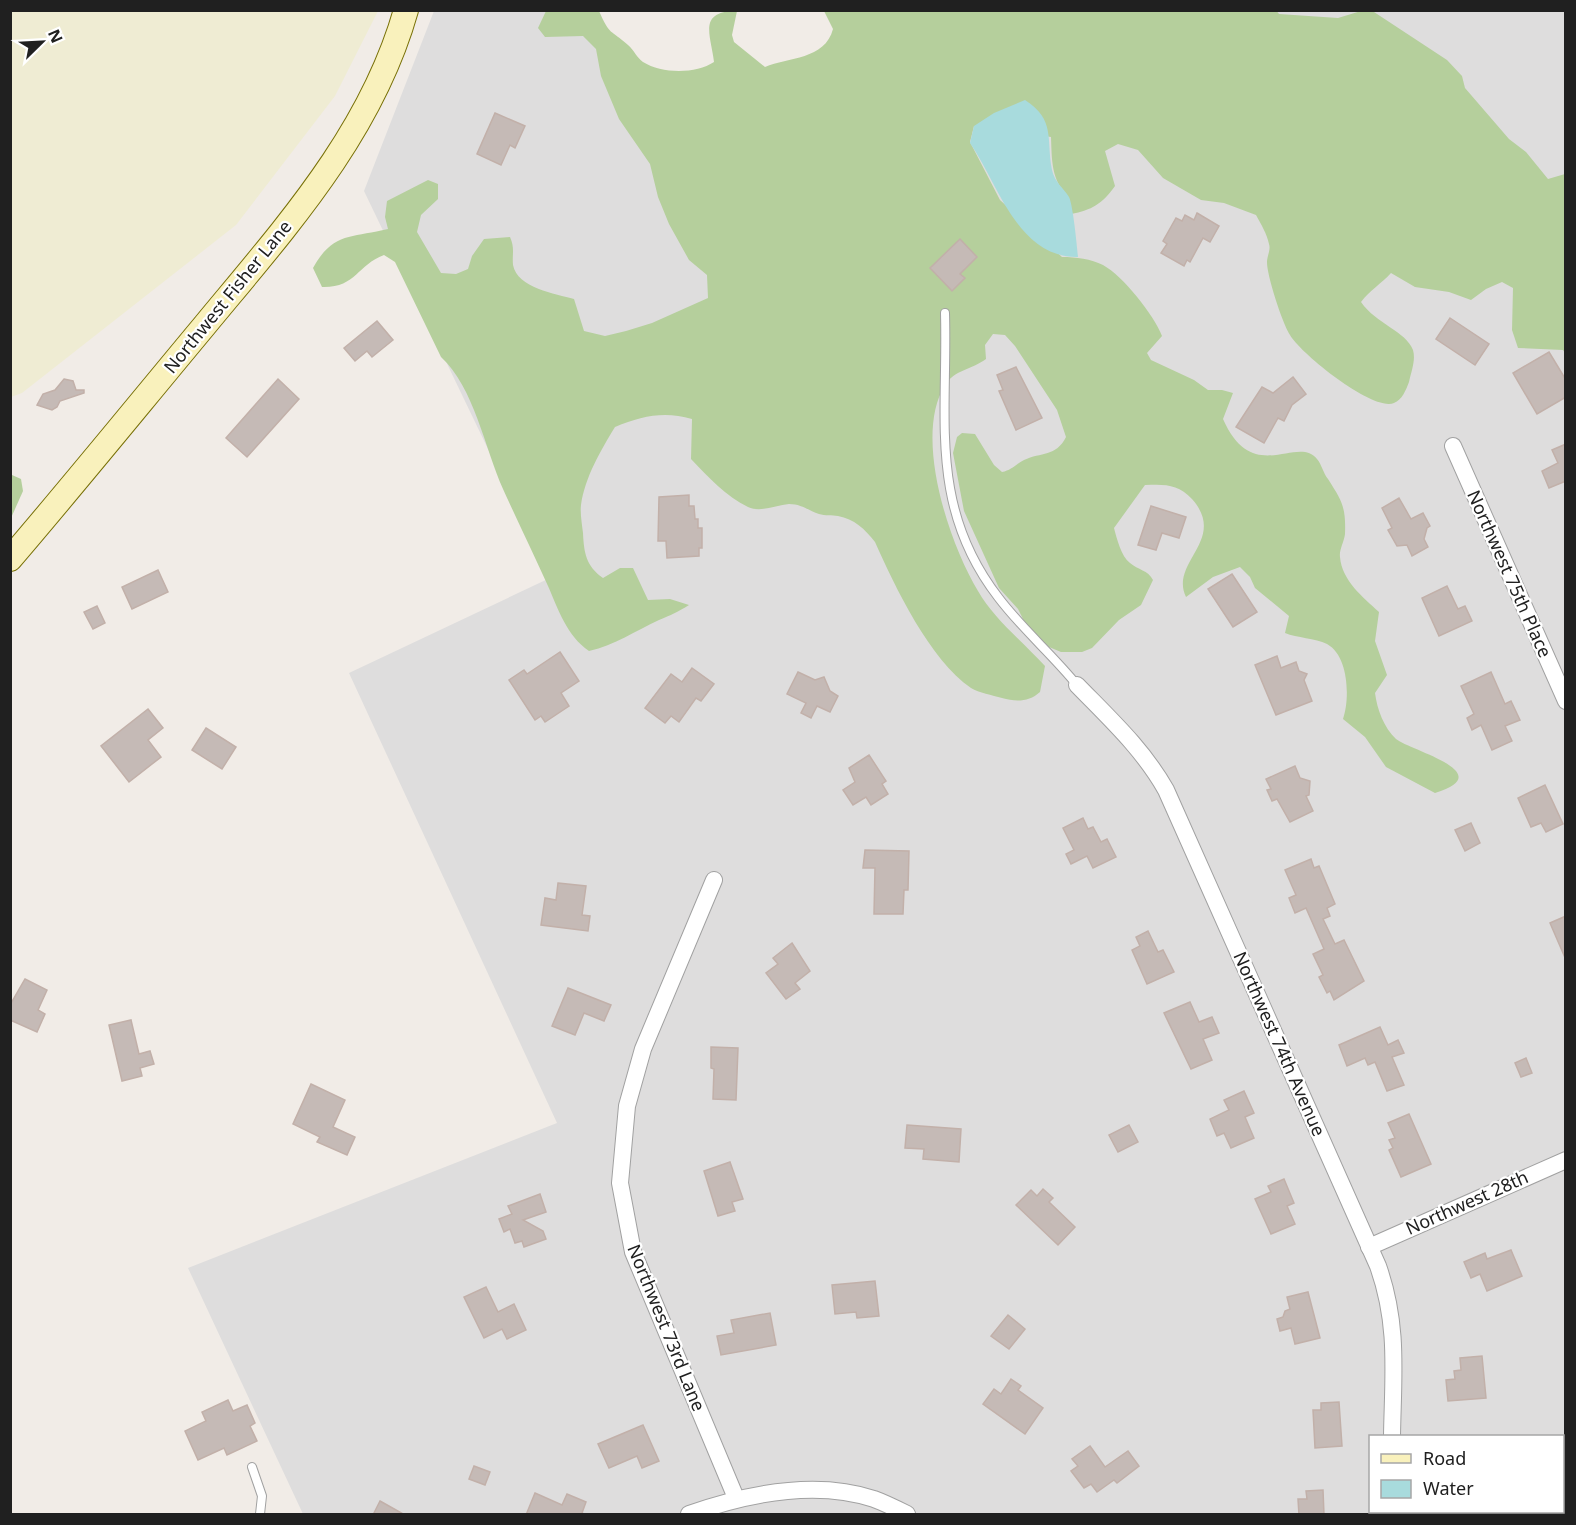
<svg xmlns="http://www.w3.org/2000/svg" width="1576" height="1525" viewBox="0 0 1576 1525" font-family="'Noto Sans',sans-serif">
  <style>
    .residential { fill: #dedddd; fill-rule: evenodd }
    .farmland { fill: #efecd3 }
    .forest { fill: #b5cf9c }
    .water { fill: #a8dbdd }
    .building { fill: #c5bab6; stroke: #c2b0a9; stroke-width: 1.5 }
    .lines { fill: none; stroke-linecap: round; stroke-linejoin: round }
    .lane-casing { stroke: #a1a1a1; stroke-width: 10 }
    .street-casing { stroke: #a1a1a1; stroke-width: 18 }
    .secondary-casing { stroke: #787006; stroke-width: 26 }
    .lane { stroke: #fff; stroke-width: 8 }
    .street { stroke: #fff; stroke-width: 16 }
    .secondary { stroke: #f9f1bc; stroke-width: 24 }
    .labels { text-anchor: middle; stroke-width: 4.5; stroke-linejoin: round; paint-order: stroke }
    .street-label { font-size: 18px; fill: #202020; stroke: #fff }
  </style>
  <rect width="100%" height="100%" fill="#f1ece7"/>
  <path class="residential" d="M434 11H586L687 227 929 11H1565V1514H303L188 1268 557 1123 349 673 550 578 364 191ZM1370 1436H1562V1512H1370Z"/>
  <path class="farmland" d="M11 10 378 11 335 96 236 225 22 393 11 397Z"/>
  <g class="forest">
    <path d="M1276 10 1279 14 1338 18 1361 11 1374 12 1447 60 1462 76 1465 88 1509 139 1526 152 1548 179 1565 174V353L1563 350 1518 348 1512 330 1513 288 1502 282 1486 289 1471 300 1449 292 1415 287 1391 273C1381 284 1370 290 1361 302 1376 324 1406 331 1413 350 1416 360 1411 372 1409 382 1406 390 1402 400 1394 403 1373 412 1300 353 1290 335 1282 322 1267 276 1267 262 1267 256 1271 250 1269 244 1267 234 1261 224 1256 215L1224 203 1201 200 1163 178 1138 150 1118 144 1105 151 1115 186C1102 204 1092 210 1071 214L1069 198C1051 180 1052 161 1051 137L974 126 970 142 1000 200 1062 257C1076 257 1091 259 1103 265 1123 276 1154 315 1162 336L1147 353 1151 360 1194 380 1208 390H1222L1233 393 1223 419C1253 487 1297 434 1317 459 1322 465 1323 473 1328 479 1342 501 1346 507 1345 534 1344 542 1339 550 1340 557 1342 581 1363 597 1379 612L1375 641 1387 675 1375 693C1377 709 1384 728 1396 739 1409 750 1501 773 1435 793L1386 767 1365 737 1343 719C1350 699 1349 656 1327 644 1315 638 1297 638 1285 633L1289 616 1255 588 1250 577 1240 567 1213 577 1186 597C1169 562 1228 540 1192 499 1178 484 1165 484 1145 485L1114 528C1117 539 1121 556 1130 563 1138 570 1148 570 1153 580L1141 605 1119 620 1092 648 1082 652H1061L1049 647 1027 627 1018 609 999 588 964 511 953 453 957 437 962 433 975 434 994 465 1002 472C1012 470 1016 464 1024 460 1041 452 1056 457 1066 437L1057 410 1015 346 1005 335 993 334 985 345 986 359C973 369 954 370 945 385 913 436 949 543 978 591 994 619 1023 642 1045 666L1040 692C1029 702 1016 702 1002 698 992 695 979 693 971 688 930 660 895 587 875 542 865 529 854 519 838 516 832 515 825 516 819 514 809 511 802 504 789 504 776 505 761 513 748 507 727 497 707 476 691 459L692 419C664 411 642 416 615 427 601 450 585 477 581 505 580 513 582 524 583 533 584 553 586 566 603 578L620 568H633L648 600 670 599 689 605C678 612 671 615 659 620 635 631 615 645 589 651 567 636 558 609 548 586 533 553 518 522 503 489 485 449 474 387 441 357L395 262 384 255C357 265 356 288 322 287L313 268C333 232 351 238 388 229L385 217 387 201 428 180 438 184V199L421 215 417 232 441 273 456 274 468 269 472 256 484 239 510 237C515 248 512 254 513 265 517 288 556 294 574 299L584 331 605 336 626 331 652 323 708 298 707 275 689 260 669 224 658 197 650 164 619 119 601 76 596 49 583 36 545 37 538 28 546 11H599C610 36 610 29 628 45 634 50 637 58 643 62 662 74 696 74 714 62 711 35 697 11 737 11L732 35 734 42 765 67C788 57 825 60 833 29L824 11Z"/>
    <path d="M12 475 21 479 23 491 11 518Z"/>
  </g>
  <path class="water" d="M1025 100C1056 120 1046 139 1052 170 1055 183 1063 187 1069 197 1073 205 1077 246 1078 257 1017 258 998 183 970 143L974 126 994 113Z"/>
  <g class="building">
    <path d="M495 113 525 126 515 148 510 145 501 165 477 154Z"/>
    <path d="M1197 213 1219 226 1210 242 1203 238 1190 262 1187 260 1184 266 1161 253 1167 244 1163 241 1176 218 1182 221 1185 215 1194 220Z"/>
    <path d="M960 239 977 257 960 274 965 278 952 291 930 268Z"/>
    <path d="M1450 318 1489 344 1475 365 1436 339Z"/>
    <path d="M377 321 393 340 372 357 367 351 355 361 344 348Z"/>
    <path d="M1549 352 1566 380V397L1537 414 1513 373Z"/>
    <path d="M1016 367 1042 418 1016 430 999 391 1003 390 997 375Z"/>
    <path d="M1293 377 1306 394 1292 405 1284 421 1278 418 1264 443 1236 427 1262 387 1273 393Z"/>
    <path d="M64 379 73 381 76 390H84V393L60 401 57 407 52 410 37 405 43 394 55 390Z"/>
    <path d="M278 379 299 399 247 457 226 438Z"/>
    <path d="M1566 444V481L1549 488 1542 471 1558 463 1552 450Z"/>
    <path d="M689 495V506H694L695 519H698V528H702V548H699V556L667 558 666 541H658L659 497Z"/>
    <path d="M1399 498 1411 519 1423 513 1430 526 1427 528 1424 539 1428 547 1412 556 1407 545 1397 546 1388 530 1392 528 1382 508Z"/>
    <path d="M1151 506 1186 517 1179 538 1162 533 1156 550 1138 545Z"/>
    <path d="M158 570 168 592 132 609 122 587Z"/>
    <path d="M1232 574 1257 612 1233 627 1208 589Z"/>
    <path d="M1447 586 1458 609 1465 606 1472 621 1439 636 1422 598Z"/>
    <path d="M97 606 105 623 93 629 84 612Z"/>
    <path d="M560 652 579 681 561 693 569 706 545 722 541 716 535 720 509 680 524 670 527 674Z"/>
    <path d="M1277 656 1281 668 1296 662 1299 671 1307 674 1304 680 1312 701 1276 715 1255 665Z"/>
    <path d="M692 668 714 684 701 701 696 698 679 722 671 716 665 723 645 708 671 674 682 682Z"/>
    <path d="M798 672 815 680 824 677 830 691 838 696 830 712 817 706 811 718 801 713 806 703 787 694Z"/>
    <path d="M1491 672 1505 704 1511 701 1520 720 1505 726 1512 741 1492 750 1481 725 1472 730 1467 718 1474 714 1461 686Z"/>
    <path d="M148 709 163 728 148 740 161 757 129 782 101 746Z"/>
    <path d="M206 728 236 747 222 769 192 750Z"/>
    <path d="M869 755 886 781 882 784 888 794 871 805 866 797 853 805 843 790 855 782 849 768Z"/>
    <path d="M1295 766 1300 778 1310 781 1309 795 1306 796 1313 811 1290 822 1277 799 1272 801 1267 790 1271 789 1266 779Z"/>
    <path d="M1545 785 1563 824 1546 832 1541 823 1531 827 1518 798Z"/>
    <path d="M1083 818 1088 829 1093 827 1101 842 1107 839 1116 857 1093 868 1087 856 1071 864 1066 854 1074 850 1063 828Z"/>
    <path d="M1471 823 1480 843 1465 851 1455 830Z"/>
    <path d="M865 850 909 851 908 890H904L903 914H874L875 868H863Z"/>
    <path d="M1311 859 1314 868 1319 866 1335 904 1327 908 1330 916 1323 919 1335 944 1344 940 1364 981 1334 1000 1330 991 1327 993 1319 977 1323 975 1313 954 1324 949 1306 908 1295 913 1289 898 1296 895 1285 870Z"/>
    <path d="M558 883 586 886 582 915 590 916 588 931 541 925 545 898 556 900Z"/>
    <path d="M1566 916V960L1550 923Z"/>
    <path d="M1148 931 1158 952 1163 950 1174 972 1147 984 1132 950 1140 946 1136 937Z"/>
    <path d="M792 943 810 971 795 983 800 989 786 999 766 973 778 964 773 958Z"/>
    <path d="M25 979 47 990 38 1010 45 1014 37 1032 10 1020V1005Z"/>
    <path d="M568 988 611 1005 604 1021 584 1013 575 1035 552 1026Z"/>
    <path d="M1190 1002 1199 1022 1212 1017 1219 1033 1203 1039 1212 1060 1191 1069 1164 1013Z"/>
    <path d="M131 1020 139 1054 150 1051 154 1064 140 1068 142 1076 122 1081 109 1025Z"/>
    <path d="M1380 1027 1388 1045 1398 1040 1404 1053 1392 1057 1404 1085 1387 1091 1375 1062 1368 1065 1365 1058 1347 1066 1339 1045Z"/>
    <path d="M711 1047 738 1048 736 1100 713 1099 714 1069 711 1068Z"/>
    <path d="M1526 1058 1532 1073 1521 1077 1515 1063Z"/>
    <path d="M311 1084 345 1100 333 1127 355 1137 347 1155 317 1142 320 1137 293 1124Z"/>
    <path d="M1244 1091 1254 1113 1245 1117 1254 1138 1231 1148 1224 1133 1217 1136 1210 1119 1229 1110 1224 1100Z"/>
    <path d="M1409 1114 1431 1164 1401 1177 1389 1150 1393 1148 1389 1140 1395 1138 1388 1123Z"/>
    <path d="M907 1125 961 1129 959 1162 923 1159 924 1149 905 1148Z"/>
    <path d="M1129 1125 1138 1142 1118 1152 1109 1135Z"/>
    <path d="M730 1162 743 1199 732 1202 735 1211 718 1216 704 1171Z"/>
    <path d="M1284 1179 1294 1203 1287 1206 1295 1224 1271 1234 1255 1199 1271 1192 1268 1186Z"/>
    <path d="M1043 1189 1053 1198 1049 1202 1075 1227 1058 1245 1016 1205 1031 1190 1037 1196Z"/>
    <path d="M540 1194 546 1212 523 1220 543 1231 546 1239 524 1247 522 1241 515 1243 510 1229 504 1232 499 1219 512 1214 508 1206Z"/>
    <path d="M1511 1250 1522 1276 1487 1291 1480 1274 1471 1278 1464 1262 1485 1253 1487 1259Z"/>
    <path d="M875 1281 879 1316 857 1318 856 1312 835 1314 832 1285Z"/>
    <path d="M486 1287 498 1312 514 1304 526 1330 507 1339 502 1329 484 1338 464 1297Z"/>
    <path d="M1308 1292 1320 1338 1295 1344 1291 1328 1280 1331 1277 1319 1283 1317 1285 1311 1290 1309 1287 1297Z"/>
    <path d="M770 1313 776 1345 721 1355 717 1336 734 1333 731 1320Z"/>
    <path d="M1008 1315 1025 1329 1009 1349 991 1336Z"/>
    <path d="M1482 1356 1486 1398 1448 1401 1446 1380 1455 1379 1454 1371 1461 1370 1460 1358Z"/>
    <path d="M1011 1379 1021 1386 1018 1390 1043 1408 1025 1434 983 1404 994 1389 1001 1394Z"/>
    <path d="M228 1400 233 1411 247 1405 255 1423 250 1426 257 1441 227 1455 224 1448 198 1460 185 1431 206 1421 202 1412Z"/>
    <path d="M1339 1402 1342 1446 1315 1448 1313 1410H1321V1403Z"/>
    <path d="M643 1425 659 1461 642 1468 637 1456 609 1468 598 1444Z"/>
    <path d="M1090 1446 1105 1467 1128 1451 1139 1466 1117 1483 1114 1480 1097 1492 1091 1484 1084 1488 1071 1471 1078 1466 1072 1459Z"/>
    <path d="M474 1466 490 1472 485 1485 469 1479Z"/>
    <path d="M1323 1490 1324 1515H1299L1298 1499H1307L1306 1491Z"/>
    <path d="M535 1493 562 1505 567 1494 586 1502 582 1513 586 1515H526Z"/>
    <path d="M380 1501 405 1515H373Z"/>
  </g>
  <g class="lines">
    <g class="lane-casing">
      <g id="lane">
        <path d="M945 313C948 418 928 506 998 597 1022 629 1052 654 1077 685"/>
        <path d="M252 1467 262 1496 260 1514"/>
      </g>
    </g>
    <g class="street-casing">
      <g id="street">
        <path d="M1453 446 1566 701"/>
        <path d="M1077 685C1109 718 1143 749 1166 790L1378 1266C1399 1325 1393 1375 1392 1436"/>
        <path d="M714 880 643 1049 627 1106 620 1183 633 1252 736 1498"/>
        <path d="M1369 1247 1566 1160"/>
        <path d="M689 1514C746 1494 814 1479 874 1499 885 1503 897 1509 907 1514"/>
        <path d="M1391 1514V1512"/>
      </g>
    </g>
    <g class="secondary-casing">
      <path id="secondary" d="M10 559C76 482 140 403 205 325 285 228 371 134 406 10"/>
    </g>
    <use href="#lane" class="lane"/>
    <use href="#street" class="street"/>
    <use href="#secondary" class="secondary"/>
  </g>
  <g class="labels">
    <g class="street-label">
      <text transform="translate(228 297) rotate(-51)" y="6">Northwest Fisher Lane</text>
      <text transform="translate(1509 574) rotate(66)" y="6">Northwest 75th Place</text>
      <text transform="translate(1279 1044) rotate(66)" y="6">Northwest 74th Avenue</text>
      <text transform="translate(1467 1203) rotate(-24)" y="6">Northwest 28th</text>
      <text transform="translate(666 1328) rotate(68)" y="6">Northwest 73rd Lane</text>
    </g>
  </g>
  <rect width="1576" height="1525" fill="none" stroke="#202020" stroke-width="24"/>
  <rect x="1369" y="1435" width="195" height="78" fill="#ffffff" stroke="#a6a6a6" stroke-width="1.5"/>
  <rect x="1381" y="1454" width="30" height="9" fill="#f9f1bc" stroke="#a6a6a6" stroke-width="1.5"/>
  <text x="1423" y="1465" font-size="18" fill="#202020">Road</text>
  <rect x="1381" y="1480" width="30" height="18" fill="#a8dbdd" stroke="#a6a6a6" stroke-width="1.5"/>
  <text x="1423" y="1495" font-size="18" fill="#202020">Water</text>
  <g transform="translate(42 42) rotate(66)" stroke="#ffffff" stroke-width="4.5" paint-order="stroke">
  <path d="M0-4.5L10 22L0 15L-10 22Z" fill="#202020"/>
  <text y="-9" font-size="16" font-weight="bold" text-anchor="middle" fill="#202020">N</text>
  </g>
</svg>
